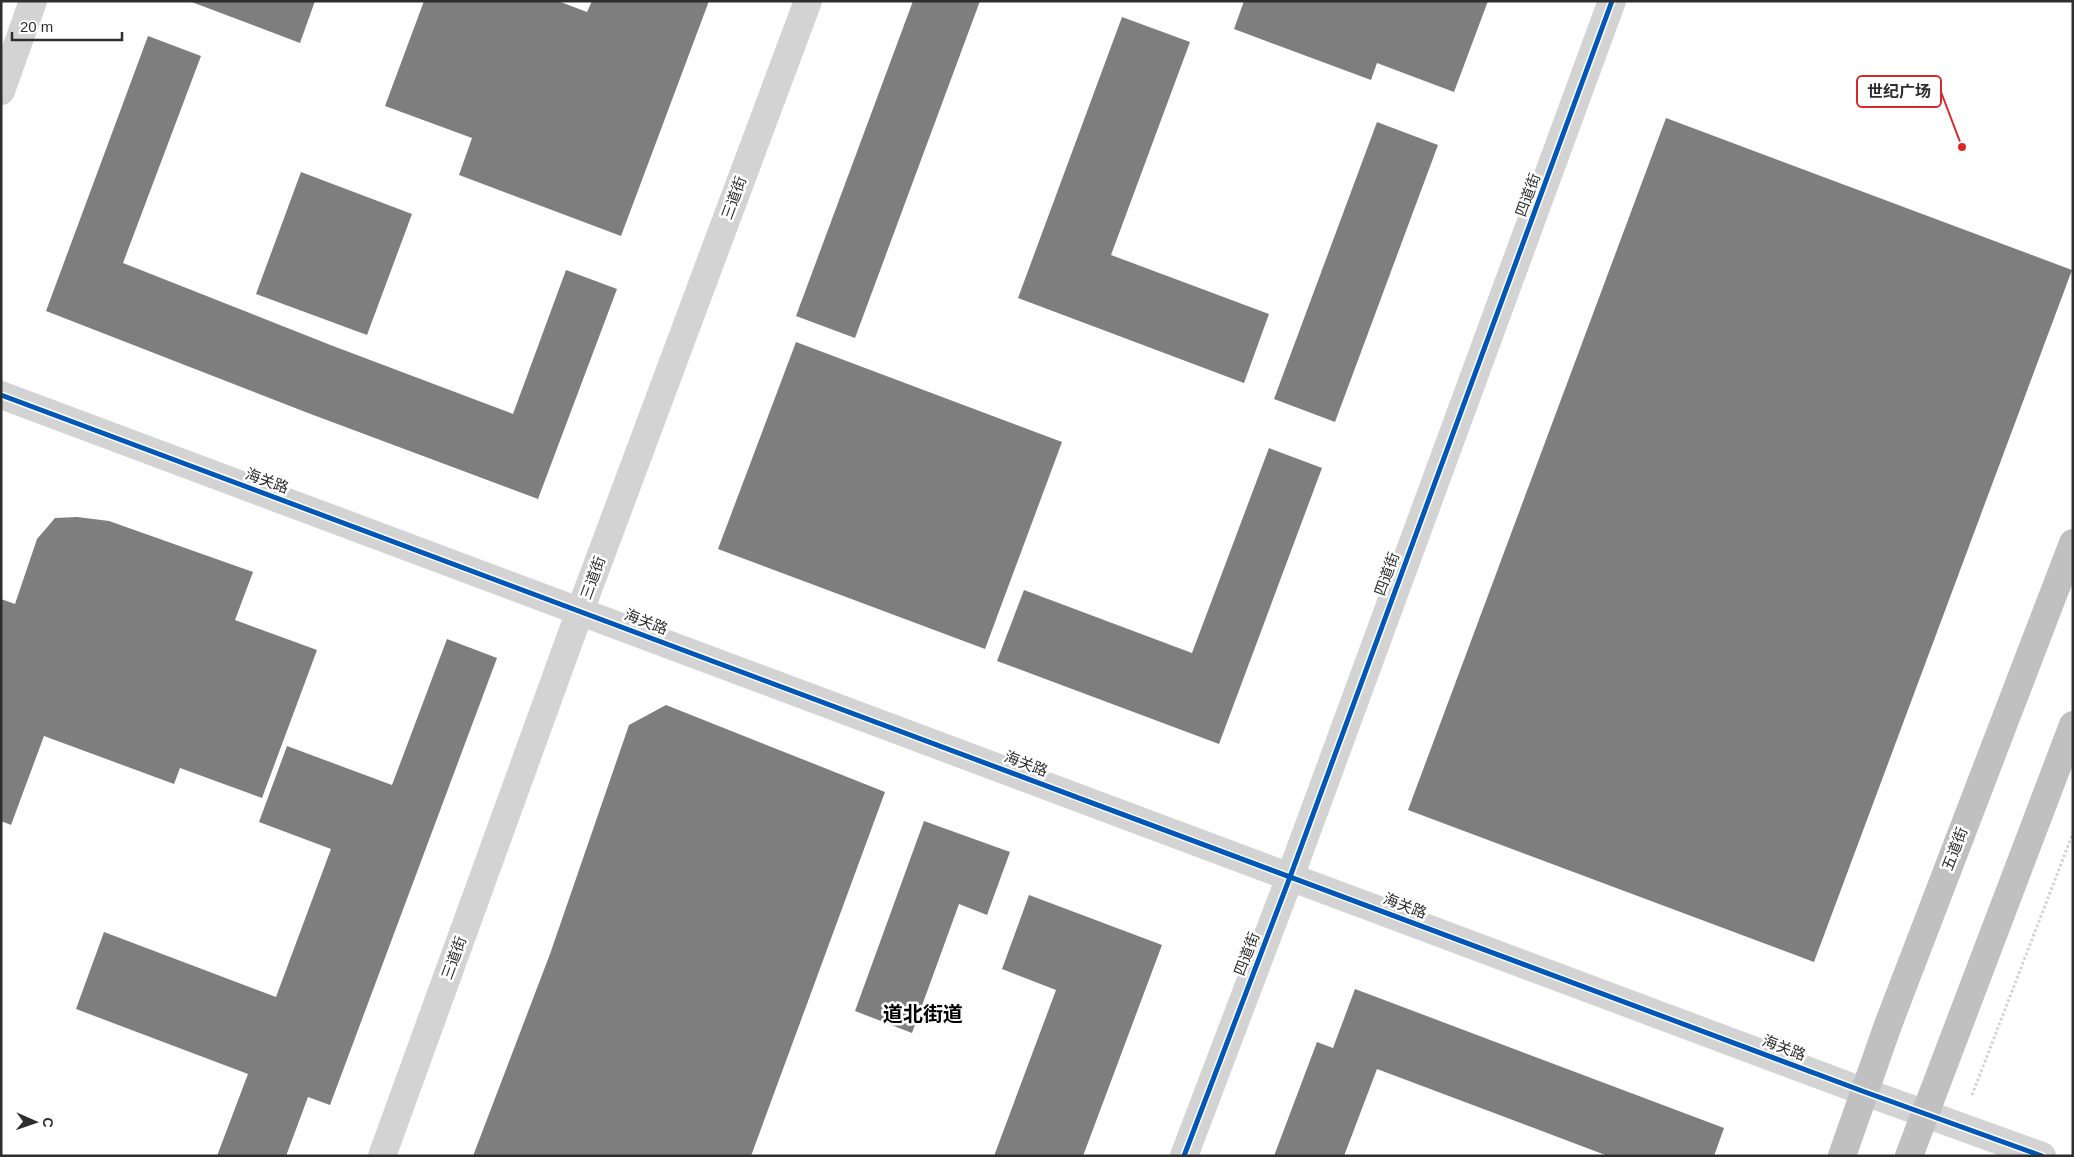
<svg xmlns="http://www.w3.org/2000/svg" width="2074" height="1157" viewBox="0 0 2074 1157" font-family="Helvetica,'Noto Sans SC',sans-serif">
  <style>
    .building { fill: #7e7e7e }
    .lines { fill: none; stroke-linecap: round; stroke-linejoin: round }
    .path { stroke: #d2d2d2; stroke-width: 3; stroke-dasharray: 2.5 2.5; stroke-linecap: butt }
    .minor { stroke: #d3d3d3; stroke-width: 28 }
    .highway { stroke: #c0c0c0; stroke-width: 28 }
    .cycleway-casing { stroke: #fff; stroke-width: 8 }
    .cycleway { stroke: #0057b8; stroke-width: 5 }
    .labels { text-anchor: middle; stroke-width: 5; stroke-linejoin: round; paint-order: stroke }
    .street-label { font-size: 15px; fill: #2e2e2e; stroke: #fff }
    .district-label { font-size: 20px; font-weight: bold; fill: #000; stroke: #fff }
    .leader { fill: none; stroke: #d62828; stroke-width: 2 }
    .callout-dot { fill: #d62828; stroke: #fff; stroke-width: 2 }
    .callout { fill: #fff; stroke: #d62828; stroke-width: 2 }
    .callout-label { font-size: 16px; text-anchor: middle; font-weight: bold; fill: #2e2e2e }
  </style>
  <rect width="100%" height="100%" fill="#fff"/>
  <g class="building">
    <path d="M189 1H315L300 43Z"/>
    <path d="M424 1H558L587 12 592 1H709L621 236 459 175 472 138 385 106Z"/>
    <path d="M913 1H980L855 338 796 316Z"/>
    <path d="M1244 1H1488L1454 92 1377 63 1371 80 1234 29Z"/>
    <path d="M1122 17 1190 42 1111 255 1269 314 1244 383 1018 298Z"/>
    <path d="M148 36 201 56 123 263 333 346 513 414 566 270 617 289 538 499 308 413 46 311Z"/>
    <path d="M1666 118 2072 270 1814 962 1408 810Z"/>
    <path d="M1377 122 1438 145 1335 422 1274 399Z"/>
    <path d="M301 172 412 214 367 335 256 294Z"/>
    <path d="M796 342 1062 442 985 649 718 549Z"/>
    <path d="M1269 448 1322 468 1219 744 997 661 1024 590 1192 653Z"/>
    <path d="M77 517 109 521 253 572 235 620 317 650 262 798 180 768 174 784 44 736 11 825 1 821V599L15 604 37 539 55 518Z"/>
    <path d="M447 639 497 658 330 1105 308 1097 286 1156H217L248 1074 76 1009 104 932 276 997 331 849 259 822 287 746 392 785Z"/>
    <path d="M666 705 885 792 751 1156H473L550 954 629 725Z"/>
    <path d="M924 821 1010 852 987 915 959 904 912 1033 855 1011Z"/>
    <path d="M1029 895 1162 945 1083 1156H994L1056 990 1002 969Z"/>
    <path d="M1355 989 1724 1128 1714 1156H1608L1377 1069 1344 1156H1274L1317 1042 1333 1048Z"/>
  </g>
  <g class="lines">
    <path class="path" d="M1972 1095 2073 833"/>
    <g class="minor">
      <path d="M1 91 33 1"/>
      <path d="M1 395 1865 1092 2042 1156"/>
      <path d="M382 1156 580 611 808 1"/>
      <path d="M1184 1156 1290 877 1612 1"/>
    </g>
    <g class="highway">
      <path d="M1842 1156 1888 1025 2073 543"/>
      <path d="M1909 1156 2073 725"/>
    </g>
    <g class="cycleway-casing">
      <g id="cycleway">
        <path d="M1 395 1865 1092 2042 1156"/>
        <path d="M1184 1156 1290 877 1612 1"/>
      </g>
    </g>
    <use href="#cycleway" class="cycleway"/>
  </g>
  <g class="labels">
    <g class="street-label">
      <text transform="translate(1528 195) rotate(-70)" y="5">四道街</text>
      <text transform="translate(734 198) rotate(-70)" y="5">三道街</text>
      <text transform="translate(267 481) rotate(20)" y="5">海关路</text>
      <text transform="translate(1387 574) rotate(-70)" y="5">四道街</text>
      <text transform="translate(593 578) rotate(-70)" y="5">三道街</text>
      <text transform="translate(646 622) rotate(21)" y="5">海关路</text>
      <text transform="translate(1026 764) rotate(21)" y="5">海关路</text>
      <text transform="translate(1955 849) rotate(-69)" y="5">五道街</text>
      <text transform="translate(1405 906) rotate(21)" y="5">海关路</text>
      <text transform="translate(1247 954) rotate(-69)" y="5">四道街</text>
      <text transform="translate(454 958) rotate(-70)" y="5">三道街</text>
      <text transform="translate(1784 1048) rotate(21)" y="5">海关路</text>
    </g>
    <g class="district-label">
      <text x="923" y="1021">道北街道</text>
    </g>
  </g>
  <path class="leader" d="M1962 147L1941 92"/>
  <circle class="callout-dot" cx="1962" cy="147" r="5"/>
  <rect class="callout" x="1857" y="76" width="84" height="31" rx="5"/>
  <g class="callout-label">
    <text x="1899" y="97">世纪广场</text>
  </g>
  <rect width="2074" height="1157" fill="none" stroke="#2e2e2e" stroke-width="5"/>
  <g transform="translate(35 1122) rotate(92)" stroke="#ffffff" stroke-width="4" paint-order="stroke">
  <path d="M0-4L9 19L0 12L-9 19Z" fill="#2e2e2e"/>
  <text y="-8" font-size="14" font-weight="bold" text-anchor="middle" fill="#2e2e2e">С</text>
  </g>
  <path d="M12 32v8h110v-8" fill="none" stroke="#2e2e2e" stroke-width="2.5"/>
  <text x="20" y="32" font-size="15" fill="#2e2e2e" stroke="#ffffff" stroke-width="4" paint-order="stroke">20 m</text>
</svg>
